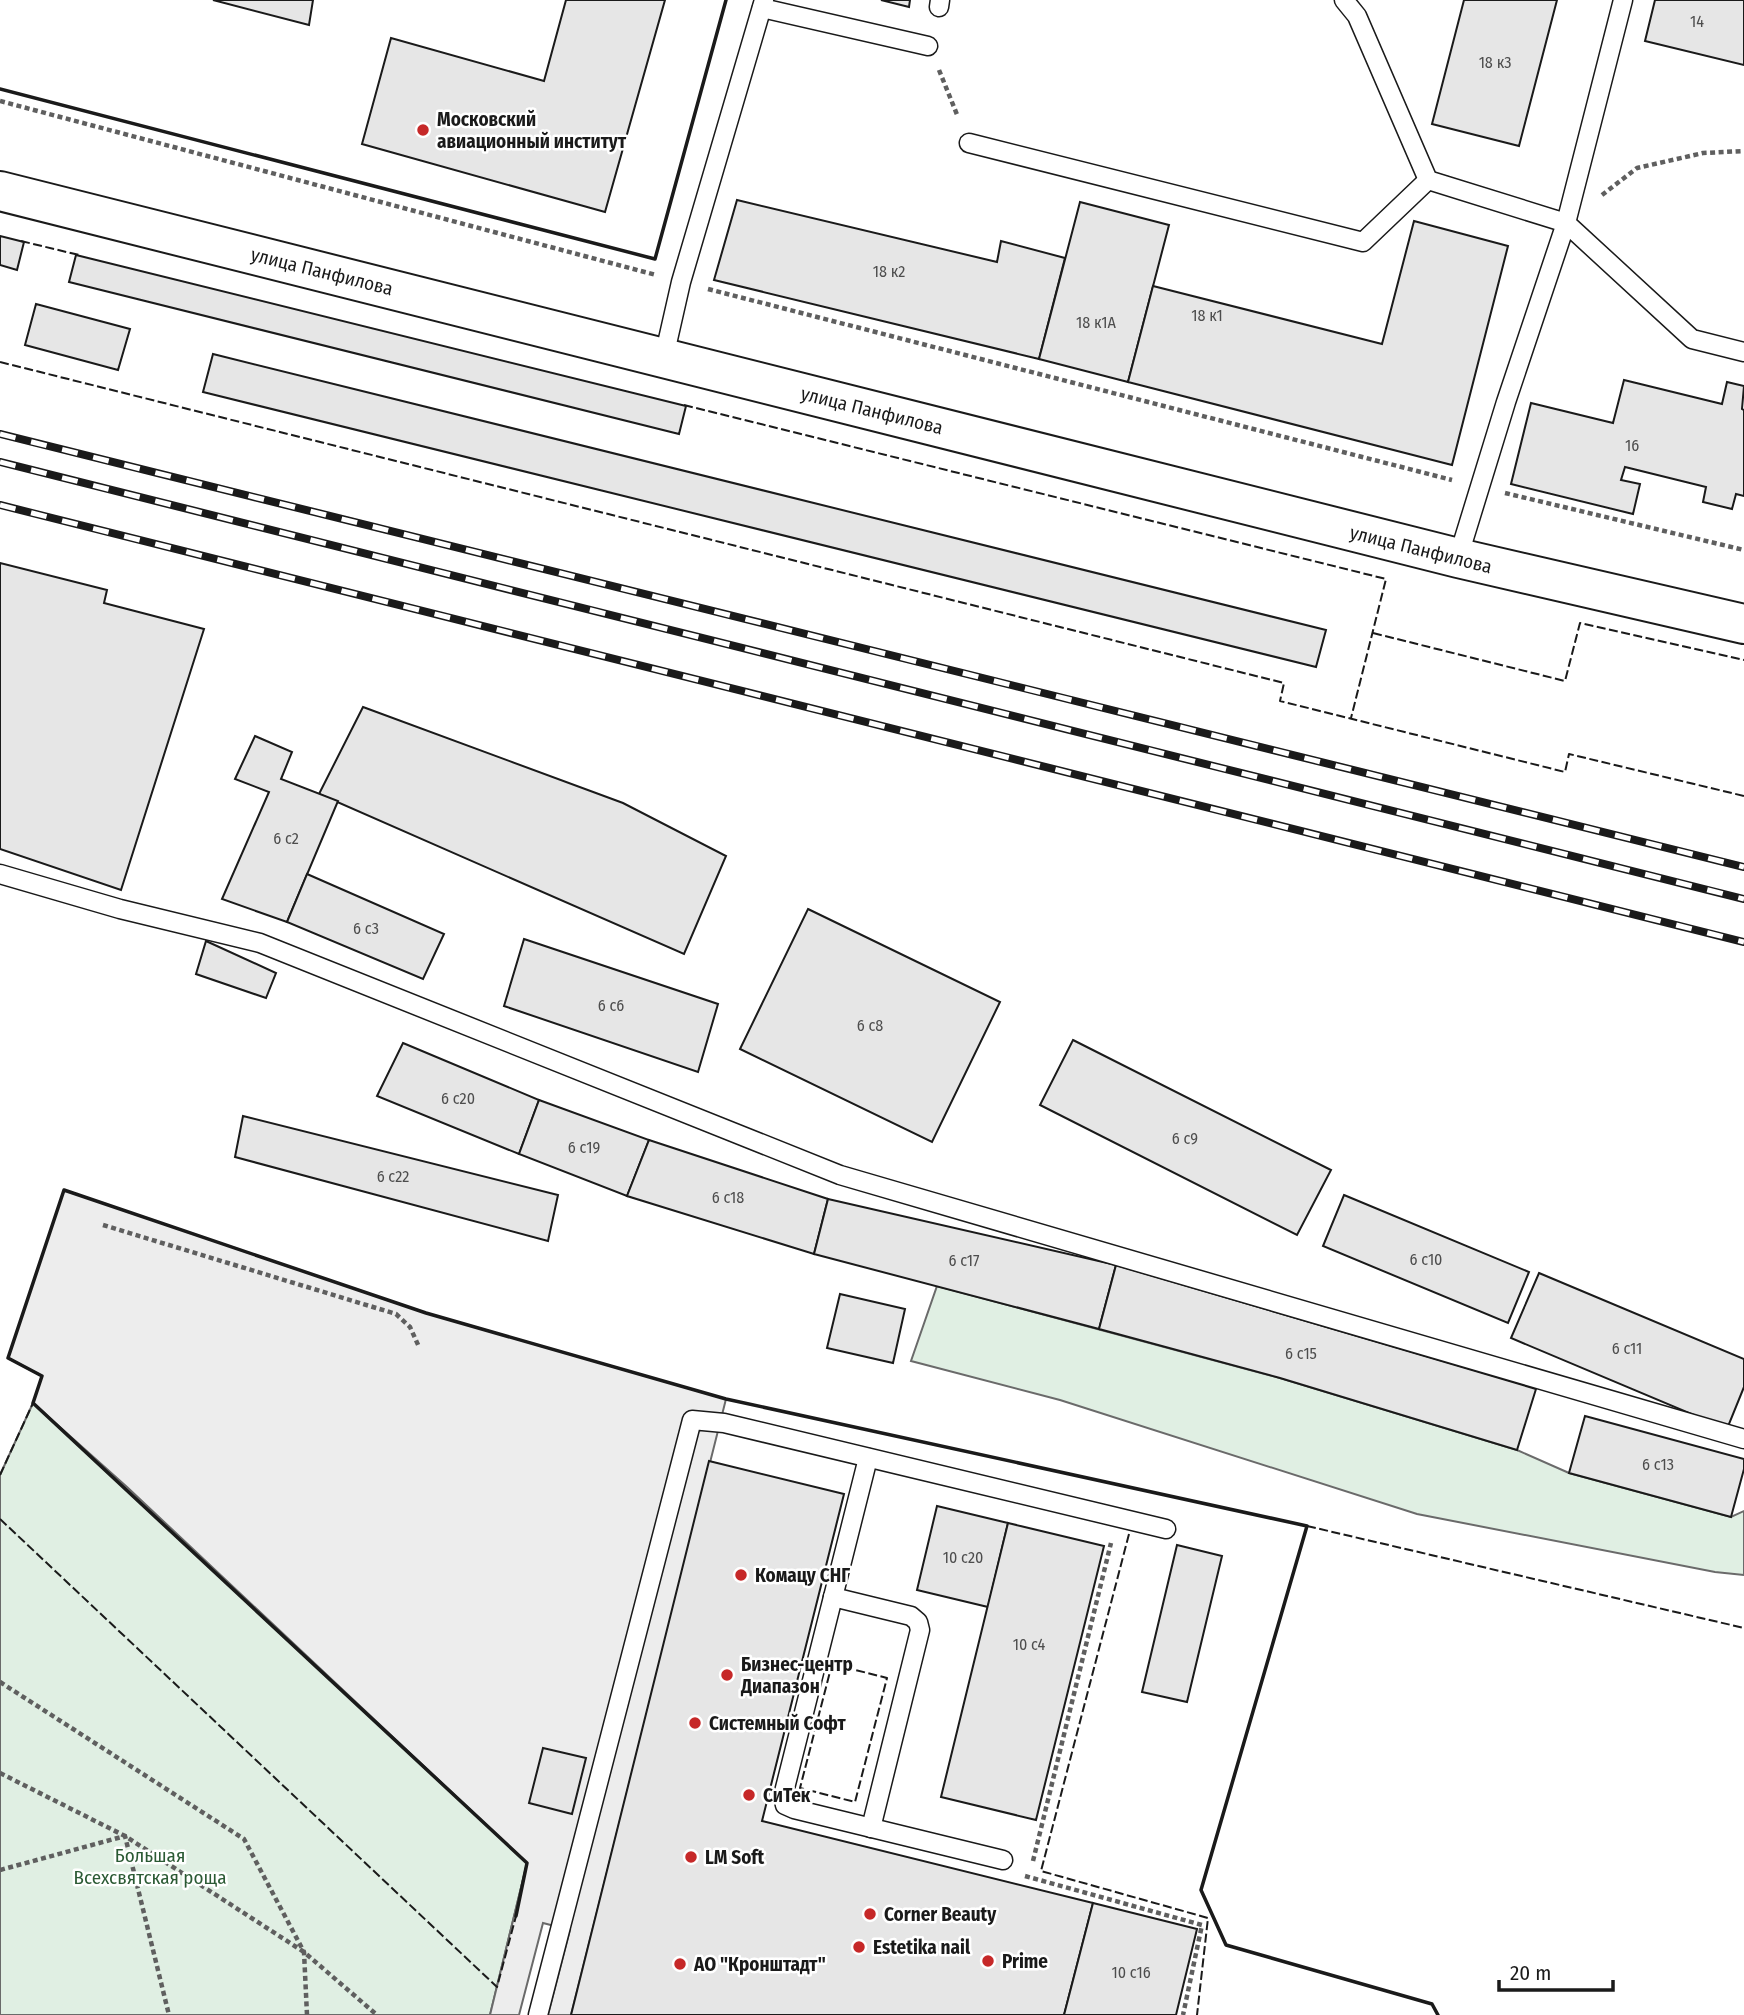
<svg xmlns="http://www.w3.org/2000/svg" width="1744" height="2015" viewBox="0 0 1744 2015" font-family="'Fira Sans Condensed',sans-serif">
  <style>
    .green { fill: #e0efe3; stroke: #6a6a6a; stroke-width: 2 }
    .parking { fill: #ededed; stroke: #6a6a6a; stroke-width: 2 }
    .building { fill: #e6e6e6; stroke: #1a1a1a; stroke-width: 2 }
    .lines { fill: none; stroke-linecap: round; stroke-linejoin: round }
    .service-casing { stroke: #1a1a1a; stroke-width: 21 }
    .tertiary-casing { stroke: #1a1a1a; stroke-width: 42 }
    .path { stroke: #5f5f5f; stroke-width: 4.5; stroke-dasharray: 5 3.5; stroke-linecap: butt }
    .service { stroke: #fff; stroke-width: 18 }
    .tertiary { stroke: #fff; stroke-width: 38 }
    .rail-casing { stroke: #1a1a1a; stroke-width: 8 }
    .rail { stroke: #fff; stroke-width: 5; stroke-dasharray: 16; stroke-linecap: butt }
    .fence { stroke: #1a1a1a; stroke-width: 2; stroke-dasharray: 9 3.5; stroke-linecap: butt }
    .wall { stroke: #1a1a1a; stroke-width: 3.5 }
    .poi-dot { fill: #c62828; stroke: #fff; stroke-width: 2.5 }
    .labels { text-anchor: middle; stroke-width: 5; stroke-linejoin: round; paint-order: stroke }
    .number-label { font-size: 16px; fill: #4d4d4d }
    .poi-label { font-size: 19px; font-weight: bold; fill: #1a1a1a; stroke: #fff; text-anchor: start }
    .street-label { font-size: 19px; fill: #1a1a1a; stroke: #fff }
    .park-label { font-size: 19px; fill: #2b5a34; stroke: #fff }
  </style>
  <rect width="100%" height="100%" fill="#fff"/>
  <g class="green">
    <path d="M937 1286 1280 1378 1517 1450 1569 1473 1731 1517 1744 1511V1575L1715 1572 1417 1514 1060 1400 911 1361Z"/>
    <path d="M33 1403 527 1863 490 2015H0V1475Z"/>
  </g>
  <path class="parking" d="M64 1190 426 1313 726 1399 571 2015H548L570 1930 543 1923 519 2015H490L527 1863 127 1487 33 1403 42 1376 8 1358Z"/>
  <g class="building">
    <path d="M213 0H313L309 25Z"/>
    <path d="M566 0H665L605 212 362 144 391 38 544 81Z"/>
    <path d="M881 0H910L909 7Z"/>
    <path d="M1464 0H1557L1519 146 1432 124Z"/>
    <path d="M1655 0H1744V65L1645 41Z"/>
    <path d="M737 200 997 262 1001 241 1065 258 1039 359 714 280Z"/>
    <path d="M1080 202 1169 225 1128 382 1039 359Z"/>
    <path d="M1414 221 1508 246 1452 465 1128 382 1153 286 1382 344Z"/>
    <path d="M0 236 24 242 17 270 0 265Z"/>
    <path d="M76 255 686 406 679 434 69 282Z"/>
    <path d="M36 304 130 329 118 370 25 345Z"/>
    <path d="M213 354 1326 630 1316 667 203 392Z"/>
    <path d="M1624 380 1722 404 1727 382 1744 386 1742 409 1744 410V496L1736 494 1732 509 1703 502 1706 487 1625 467 1621 480 1640 484 1633 514 1511 484 1531 403 1613 423Z"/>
    <path d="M0 563 107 590 104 603 204 629 121 890 0 849Z"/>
    <path d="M363 707 623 803 726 856 684 954 319 794Z"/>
    <path d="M255 736 292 752 281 779 338 801 287 922 222 899 269 792 235 779Z"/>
    <path d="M307 874 444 934 423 979 287 922Z"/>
    <path d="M808 909 1000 1002 932 1142 740 1049Z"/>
    <path d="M524 939 718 1004 698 1072 504 1006Z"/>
    <path d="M206 941 276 973 266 998 196 974Z"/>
    <path d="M1073 1040 1331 1170 1297 1235 1040 1105Z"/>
    <path d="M403 1043 539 1100 519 1154 377 1096Z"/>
    <path d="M539 1100 649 1140 627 1196 519 1154Z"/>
    <path d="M243 1116 558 1195 548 1241 235 1157Z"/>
    <path d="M649 1140 828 1199 814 1254 627 1196Z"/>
    <path d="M1344 1195 1529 1272 1508 1323 1323 1246Z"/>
    <path d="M828 1199 1116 1265 1099 1329 814 1254Z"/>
    <path d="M1116 1265 1536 1389 1517 1450 1280 1378 1099 1329Z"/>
    <path d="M1539 1273 1744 1359V1387L1727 1429 1511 1338Z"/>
    <path d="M840 1294 905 1309 893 1363 827 1348Z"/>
    <path d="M1585 1416 1744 1459V1469L1731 1517 1569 1473Z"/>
    <path d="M709 1461 844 1494 762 1821 1093 1903 1064 2015H571Z"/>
    <path d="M937 1506 1008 1523 988 1607 917 1590Z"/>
    <path d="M1008 1523 1104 1546 1036 1820 941 1797Z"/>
    <path d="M1177 1545 1222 1556 1187 1702 1142 1692Z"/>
    <path d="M543 1748 586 1758 572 1814 529 1803Z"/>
    <path d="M1093 1903 1197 1929 1176 2015H1064Z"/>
  </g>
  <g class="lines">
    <g class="service-casing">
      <g id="service">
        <path d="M1344 0 1357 16 1428 180 1566 223 1623 0"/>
        <path d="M939 7 940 0"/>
        <path d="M762 8 928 46"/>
        <path d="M969 143 1363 242 1428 180"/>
        <path d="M664 357 681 282 764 0"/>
        <path d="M1458 558 1506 402 1566 223 1692 339 1744 352"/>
        <path d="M0 874 120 909 260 943 840 1175 1744 1439"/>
        <path d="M868 1458 783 1796 785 1805 794 1809 1003 1860"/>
        <path d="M833 1597 911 1616 918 1622 920 1630 871 1828"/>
        <path d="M538 2015 692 1420 724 1423 1166 1529"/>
      </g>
    </g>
    <g class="tertiary-casing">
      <path id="tertiary" d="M0 191 1458 558 1744 624"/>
    </g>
    <g class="path">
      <path d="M939 70 958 117"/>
      <path d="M0 101 656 275"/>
      <path d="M1602 195 1637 168 1703 153 1744 151"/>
      <path d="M708 289 1452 480"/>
      <path d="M1505 493 1744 550"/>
      <path d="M103 1225 396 1314 410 1327 419 1347"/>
      <path d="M0 1682 244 1839 304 1952 307 2015"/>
      <path d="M0 1773 125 1836 304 1952 377 2015"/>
      <path d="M1033 1861 1111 1543"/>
      <path d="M0 1870 125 1836 169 2015"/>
      <path d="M1025 1876 1202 1925 1183 2015"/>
    </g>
    <use href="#service" class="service"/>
    <use href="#tertiary" class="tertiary"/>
    <g class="rail-casing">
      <g id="rail">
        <path d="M0 434 1744 867"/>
        <path d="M0 462 1744 899"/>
        <path d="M0 505 1744 942"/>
      </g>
    </g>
    <use href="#rail" class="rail"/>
    <g class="fence">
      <path d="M21 241 79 255"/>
      <path d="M0 362 1284 683 1280 701 1565 772 1569 754 1744 796"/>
      <path d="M684 405 1386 579 1351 718"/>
      <path d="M1373 633 1565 681 1580 623 1744 660"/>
      <path d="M0 1475 33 1403"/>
      <path d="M0 1519 497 1987 516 1916"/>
      <path d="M1307 1526 1744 1628"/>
      <path d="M1129 1534 1041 1871 1208 1918 1197 2015"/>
      <path d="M832 1664 887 1678 855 1802 800 1788Z"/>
    </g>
    <g class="wall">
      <path d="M0 89 655 259 726 0"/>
      <path d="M516 1916 527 1863 33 1403 42 1376 8 1358 64 1190 426 1313 726 1399 1307 1526 1201 1890 1226 1945 1432 2004 1438 2015"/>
    </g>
  </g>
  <g class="poi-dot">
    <circle cx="423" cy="130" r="7"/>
    <circle cx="741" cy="1575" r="7"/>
    <circle cx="727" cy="1675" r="7"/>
    <circle cx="695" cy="1723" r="7"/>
    <circle cx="749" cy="1795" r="7"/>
    <circle cx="691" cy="1857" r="7"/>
    <circle cx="870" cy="1914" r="7"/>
    <circle cx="859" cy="1947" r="7"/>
    <circle cx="988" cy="1961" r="7"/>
    <circle cx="680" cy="1964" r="7"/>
  </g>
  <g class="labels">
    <g class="number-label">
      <text x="1697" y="27">14</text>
      <text x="1495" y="68">18 к3</text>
      <text x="889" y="277">18 к2</text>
      <text x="1207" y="321">18 к1</text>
      <text x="1096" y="328">18 к1А</text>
      <text x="1632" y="451">16</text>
      <text x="286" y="844">6 с2</text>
      <text x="366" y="934">6 с3</text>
      <text x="611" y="1011">6 с6</text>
      <text x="870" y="1031">6 с8</text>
      <text x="458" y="1104">6 с20</text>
      <text x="1185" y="1144">6 с9</text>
      <text x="584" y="1153">6 с19</text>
      <text x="393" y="1182">6 с22</text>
      <text x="728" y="1203">6 с18</text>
      <text x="1426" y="1265">6 с10</text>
      <text x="964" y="1266">6 с17</text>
      <text x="1627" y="1354">6 с11</text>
      <text x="1301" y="1359">6 с15</text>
      <text x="1658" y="1470">6 с13</text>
      <text x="963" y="1563">10 с20</text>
      <text x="1029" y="1650">10 с4</text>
      <text x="1131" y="1978">10 с16</text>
    </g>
    <g class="poi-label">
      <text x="437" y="126">Московский<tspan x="437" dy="22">авиационный институт</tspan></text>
      <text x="755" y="1582">Комацу СНГ</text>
      <text x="741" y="1671">Бизнес-центр<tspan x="741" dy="22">Диапазон</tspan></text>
      <text x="709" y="1730">Системный Софт</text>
      <text x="763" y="1802">СиТек</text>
      <text x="705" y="1864">LM Soft</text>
      <text x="884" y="1921">Corner Beauty</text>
      <text x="873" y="1954">Estetika nail</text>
      <text x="1002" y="1968">Prime</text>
      <text x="694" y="1971">АО "Кронштадт"</text>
    </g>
    <g class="street-label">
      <text transform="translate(322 271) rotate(14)" y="7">улица Панфилова</text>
      <text transform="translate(872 410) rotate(14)" y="7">улица Панфилова</text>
      <text transform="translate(1421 549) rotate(14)" y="7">улица Панфилова</text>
    </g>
    <g class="park-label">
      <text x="150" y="1862">Большая<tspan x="150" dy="22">Всехсвятская роща</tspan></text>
    </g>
  </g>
  <path d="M1499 1980v10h114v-10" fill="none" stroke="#1a1a1a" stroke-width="3.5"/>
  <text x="1510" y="1980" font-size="21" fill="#1a1a1a" stroke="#ffffff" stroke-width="5" paint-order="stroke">20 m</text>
</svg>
